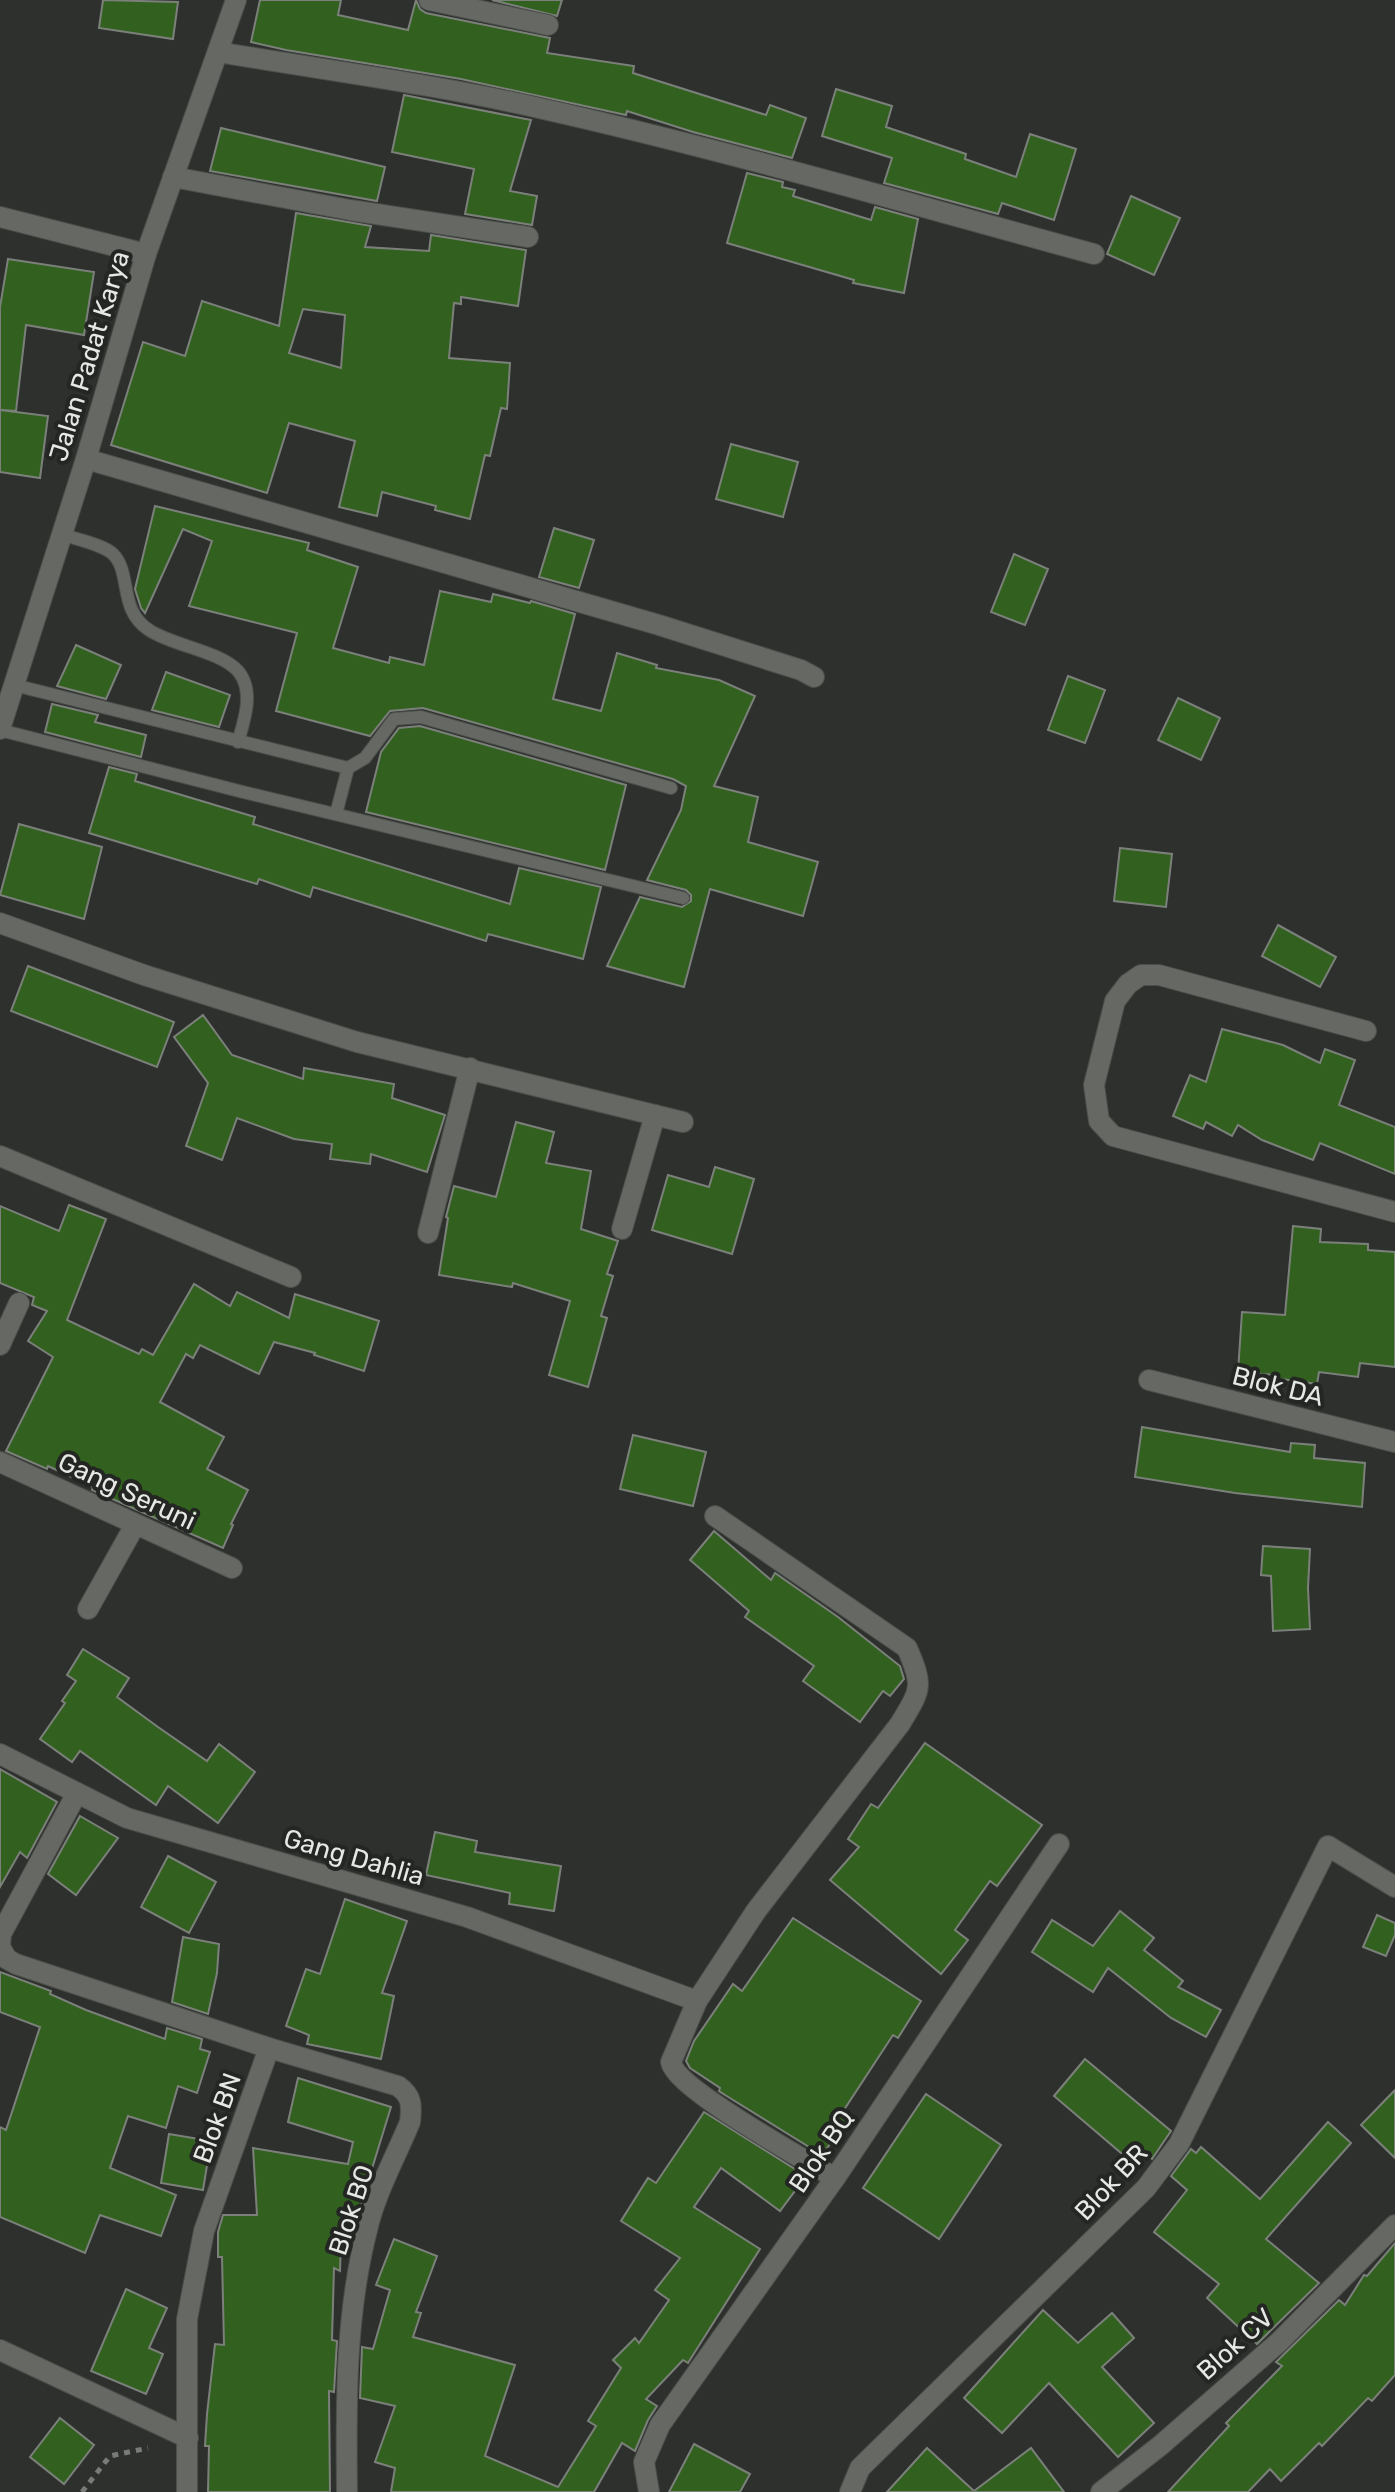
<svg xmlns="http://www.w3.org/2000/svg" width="1395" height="2492" viewBox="0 0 1395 2492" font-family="Rubik,sans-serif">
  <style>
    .building { fill: #32611f; stroke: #7c807b; stroke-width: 2; fill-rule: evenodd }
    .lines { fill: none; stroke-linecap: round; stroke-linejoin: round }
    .lane-casing { stroke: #4b4e4a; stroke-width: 14 }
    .street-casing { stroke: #4b4e4a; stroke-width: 22 }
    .path { stroke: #787b77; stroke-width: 5; stroke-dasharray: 6 6; stroke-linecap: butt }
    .lane { stroke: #656863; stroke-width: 12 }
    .street { stroke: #656863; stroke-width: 20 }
    .labels { text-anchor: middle; stroke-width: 8; stroke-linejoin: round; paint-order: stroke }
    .street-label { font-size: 26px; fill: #e6e8e5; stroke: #232622 }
  </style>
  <rect width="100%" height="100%" fill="#2d302c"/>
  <g class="building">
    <path d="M103 0 178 2 173 39 99 28Z"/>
    <path d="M260 0H341L338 15 408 30 416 0 420 9 426 13 550 38 547 53 634 66 633 73 766 115 770 105 806 118 792 158 693 132 627 111 626 115 461 79 286 50 251 42Z"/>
    <path d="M492 0H562L557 16Z"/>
    <path d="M836 89 892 106 886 127 966 154 965 159 1016 177 1030 134 1076 149 1054 220 1002 203 998 214 884 183 892 158 822 136Z"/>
    <path d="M404 95 531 120 510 191 537 196 532 225 465 214 474 169 392 152Z"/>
    <path d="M221 128 385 167 377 201 210 171Z"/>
    <path d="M747 173 783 182 782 187 795 190 793 196 871 220 875 207 918 219 904 293 853 283 854 280 727 243Z"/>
    <path d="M1131 196 1180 218 1154 275 1107 254Z"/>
    <path d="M296 213 371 226 365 247 429 251 431 235 526 250 518 306 461 297V304L454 303 449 358 510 363 507 409 501 408 490 456 485 455 470 519 435 510 436 506 382 492 377 516 339 507 355 441 289 423 267 493 111 445 143 342 185 356 202 301 279 326ZM303 309 345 315 341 368 289 353Z"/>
    <path d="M8 259 94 272 84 335 26 325 16 411 0 410V307Z"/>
    <path d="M0 410 48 416 40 478 0 472Z"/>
    <path d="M731 444 798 462 783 517 716 499Z"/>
    <path d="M155 506 309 543 307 550 358 567 333 648 389 663 390 657 424 665 440 591 491 602 493 594 530 603 531 601 575 614 553 699 601 711 617 653 657 665 656 668 719 680 755 696 714 786 758 797 748 842 818 862 803 916 710 889 684 987 607 966 640 897 682 907 691 901V895L686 890 647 880 681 810 686 786 673 779 423 708 390 711 370 736 276 711 297 633 189 606 212 541 183 529 145 613 141 608 135 589Z"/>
    <path d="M554 528 594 540 579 588 539 577Z"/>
    <path d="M1014 554 1048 569 1025 625 991 612Z"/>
    <path d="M76 645 121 665 106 699 57 686Z"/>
    <path d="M166 672 230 695 219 727 152 710Z"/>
    <path d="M1068 676 1105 690 1085 743 1048 730Z"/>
    <path d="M1178 698 1220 718 1201 760 1158 740Z"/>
    <path d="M52 704 98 715 95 722 146 735 141 757 45 732Z"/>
    <path d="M420 726 626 785 605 870 366 812 381 752 399 728Z"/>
    <path d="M109 767 137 774 135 781 255 817 253 824 510 904 519 868 601 887 583 959 488 934 486 941 313 887 310 897 259 879 257 884 89 833Z"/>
    <path d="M19 824 102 847 84 919 0 895Z"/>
    <path d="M1120 848 1172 854 1166 907 1114 901Z"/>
    <path d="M1278 925 1336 957 1320 987 1262 956Z"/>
    <path d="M28 966 174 1022 157 1067 11 1011Z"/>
    <path d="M203 1015 232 1055 303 1079 304 1068 394 1084 392 1098 445 1115 427 1172 371 1154 370 1164 330 1159 332 1144 294 1139 237 1118 222 1160 186 1146 208 1083 174 1037Z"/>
    <path d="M1222 1029 1283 1045 1320 1063 1325 1049 1355 1060 1339 1105 1395 1127V1174L1320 1143 1313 1160 1262 1140 1238 1125 1232 1136 1206 1122 1203 1129 1173 1116 1190 1075 1206 1082Z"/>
    <path d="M516 1122 554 1132 546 1163 591 1171 581 1229 618 1241 607 1274 613 1276 601 1316 607 1318 588 1387 549 1375 570 1301 513 1283 512 1287 439 1275 448 1218 446 1217 454 1186 496 1197Z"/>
    <path d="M715 1167 754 1179 732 1254 652 1230 668 1175 709 1187Z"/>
    <path d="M69 1205 106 1219 67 1320 139 1354 142 1349 153 1355 194 1284 230 1306 237 1292 289 1318 295 1294 379 1321 364 1371 314 1355 315 1353 274 1342 259 1374 200 1345 193 1358 186 1354 160 1402 224 1437 207 1469 248 1490 231 1524 233 1525 223 1548 92 1490 93 1487 48 1466 47 1469 6 1451 53 1357 28 1341 47 1311 32 1305 34 1297 0 1283V1206L59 1231Z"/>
    <path d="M1293 1226 1321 1229 1320 1242 1368 1244V1250L1395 1252V1367L1360 1363 1358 1377 1319 1372 1317 1384 1274 1378V1375L1238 1372 1242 1312 1285 1315Z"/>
    <path d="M1142 1427 1290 1452 1291 1443 1315 1445 1314 1458 1365 1463 1362 1507 1235 1493 1135 1477Z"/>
    <path d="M633 1435 706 1452 693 1506 620 1489Z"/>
    <path d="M714 1531 771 1580 775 1573 838 1617 900 1666 904 1679 890 1696 883 1691 860 1722 803 1681 814 1666 745 1617 749 1611 690 1560Z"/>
    <path d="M1263 1546 1310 1549 1308 1588 1310 1629 1273 1631 1271 1576 1261 1575Z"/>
    <path d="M83 1649 129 1678 117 1697 158 1727 207 1761 219 1744 255 1772 218 1823 168 1786 156 1805 80 1751 72 1762 40 1739 65 1703 62 1701 76 1681 67 1675Z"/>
    <path d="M925 1743 1042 1825 997 1886 990 1881 955 1930 968 1940 941 1974 830 1880 859 1847 848 1839 871 1804 878 1808Z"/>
    <path d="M0 1769 57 1802 27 1858 20 1852 0 1887Z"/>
    <path d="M80 1816 118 1838 76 1895 48 1874Z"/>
    <path d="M435 1832 477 1841 475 1852 561 1866 554 1911 509 1904 510 1893 426 1875Z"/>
    <path d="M168 1856 216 1882 189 1933 141 1907Z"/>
    <path d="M345 1899 407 1921 382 1993 394 1996 381 2059 307 2044 309 2035 286 2026 306 1969 320 1974Z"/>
    <path d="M1120 1911 1154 1938 1144 1950 1183 1981 1178 1987 1221 2010 1206 2037 1171 2018 1108 1968 1093 1992 1032 1952 1052 1920 1093 1946Z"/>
    <path d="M1377 1915 1395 1923V1935L1386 1956 1363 1947Z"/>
    <path d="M793 1918 921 2001 898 2038 893 2035 840 2116 847 2121 822 2155 725 2095 719 2091 720 2088 690 2068 686 2061 694 2041 733 1984 742 1991Z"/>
    <path d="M183 1937 219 1944 217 1973 208 2014 172 2002Z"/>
    <path d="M0 1972 51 1991 50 1994 86 2010 165 2039 167 2028 202 2039 200 2049 210 2052 197 2093 178 2086 166 2128 128 2116 110 2168 176 2195 161 2236 100 2215 85 2253 0 2217V2127L6 2130 40 2027 0 2012Z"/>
    <path d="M1085 2059 1171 2131 1152 2159 1144 2152 1134 2164 1054 2096Z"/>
    <path d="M298 2078 391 2107 358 2214 342 2209 340 2271 334 2268 332 2340 337 2341 334 2392 329 2391 330 2492H208L209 2446H205L207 2414 215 2344 224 2345 222 2257H218V2232L223 2215H257L253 2148 348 2164 353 2142 288 2122Z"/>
    <path d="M1395 2090V2158L1361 2125Z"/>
    <path d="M926 2094 1001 2145 939 2239 863 2188Z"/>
    <path d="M704 2112 806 2176 780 2211 721 2168 694 2207 760 2249 688 2363 683 2360 646 2399 657 2406 648 2420 635 2451 622 2443 594 2492H391L395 2468 375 2462 395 2406 360 2398 362 2347 373 2349 390 2290 376 2285 394 2239 437 2256 416 2312 421 2313 413 2337 515 2365 485 2456 558 2487 596 2426 588 2421 621 2368 613 2360 635 2338 639 2343 669 2300 655 2290 680 2258 621 2221 648 2178 656 2183Z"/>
    <path d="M1328 2122 1351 2143 1266 2239 1319 2283 1257 2344 1207 2298 1219 2284 1154 2232 1187 2190 1171 2176 1191 2149 1196 2153 1201 2147 1260 2199Z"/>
    <path d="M169 2134 211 2141 203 2190 161 2183Z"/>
    <path d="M1395 2243V2375L1372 2401 1368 2398 1322 2446 1319 2443 1281 2481 1270 2469 1248 2492H1168L1229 2426 1226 2423 1282 2366 1276 2362 1339 2300 1345 2305 1364 2275 1367 2276Z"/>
    <path d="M126 2289 167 2308 149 2348 163 2354 146 2394 91 2371Z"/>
    <path d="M1043 2310 1078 2343 1112 2313 1134 2338 1102 2367 1154 2423 1118 2457 1049 2383 1002 2433 964 2398Z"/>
    <path d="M60 2418 94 2445 64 2484 30 2457Z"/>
    <path d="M694 2444 750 2474 740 2492H669Z"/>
    <path d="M927 2448 974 2491 1031 2448 1064 2492H887Z"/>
  </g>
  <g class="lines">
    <g class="lane-casing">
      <g id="lane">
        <path d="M62 534C77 540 102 544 113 554 132 573 118 610 149 630 173 646 220 651 238 671 255 691 244 721 238 742"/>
        <path d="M14 685 348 768 365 758 394 719 421 717 671 788"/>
        <path d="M0 730 243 792 683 898"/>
        <path d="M336 814 348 768"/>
      </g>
    </g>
    <g class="street-casing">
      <g id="street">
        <path d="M429 0 548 25"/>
        <path d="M218 52C325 70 433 84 539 108 726 150 910 204 1094 254"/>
        <path d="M173 177 350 210 528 237"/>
        <path d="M0 217 146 254"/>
        <path d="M86 459 659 625 801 670 814 677"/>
        <path d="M0 729 86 459 146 254 236 0"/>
        <path d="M0 923 144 975 357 1042 683 1122"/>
        <path d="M1366 1031 1159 975H1141L1128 984 1115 1001 1094 1085 1099 1121 1113 1136 1395 1212"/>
        <path d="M0 1156 291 1277"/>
        <path d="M622 1229 655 1115"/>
        <path d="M428 1233 470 1068"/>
        <path d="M0 1345 19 1303"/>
        <path d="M1149 1380 1395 1442"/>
        <path d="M0 1462 232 1568"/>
        <path d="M715 1516 907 1648C924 1687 921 1689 900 1724L756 1911 697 2001 671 2062C676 2089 806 2160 835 2178"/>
        <path d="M88 1609 135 1525"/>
        <path d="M0 1754 127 1818 467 1917 697 2001"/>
        <path d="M0 1946 1 1934 77 1793"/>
        <path d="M0 1947 7 1959 16 1964 269 2048 204 2231 187 2319V2492"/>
        <path d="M269 2048 398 2086C412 2096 412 2105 410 2122 396 2156 375 2194 367 2230 345 2316 346 2404 347 2492"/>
        <path d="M0 2350 188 2438"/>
        <path d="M649 2492 644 2462 660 2425 835 2178 1059 1844"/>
        <path d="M850 2492 860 2468 1146 2188 1179 2144 1328 1846 1395 1887"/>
        <path d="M1101 2492 1161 2445 1279 2342 1395 2225"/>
      </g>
    </g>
    <path class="path" d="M82 2492 110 2456 148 2448"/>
    <use href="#lane" class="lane"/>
    <use href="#street" class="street"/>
  </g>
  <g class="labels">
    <g class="street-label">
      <text transform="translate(89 356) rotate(-73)" y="9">Jalan Padat Karya</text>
      <text transform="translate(1278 1386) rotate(14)" y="9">Blok DA</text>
      <text transform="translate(127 1491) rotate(25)" y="9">Gang Seruni</text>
      <text transform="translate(354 1857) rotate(16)" y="9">Gang Dahlia</text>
      <text transform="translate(217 2118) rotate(-70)" y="9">Blok BN</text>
      <text transform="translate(821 2151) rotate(-56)" y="9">Blok BQ</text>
      <text transform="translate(1111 2182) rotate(-47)" y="9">Blok BR</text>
      <text transform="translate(351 2210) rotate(-72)" y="9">Blok BO</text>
      <text transform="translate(1235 2344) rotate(-42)" y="9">Blok CV</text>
    </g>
  </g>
</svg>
